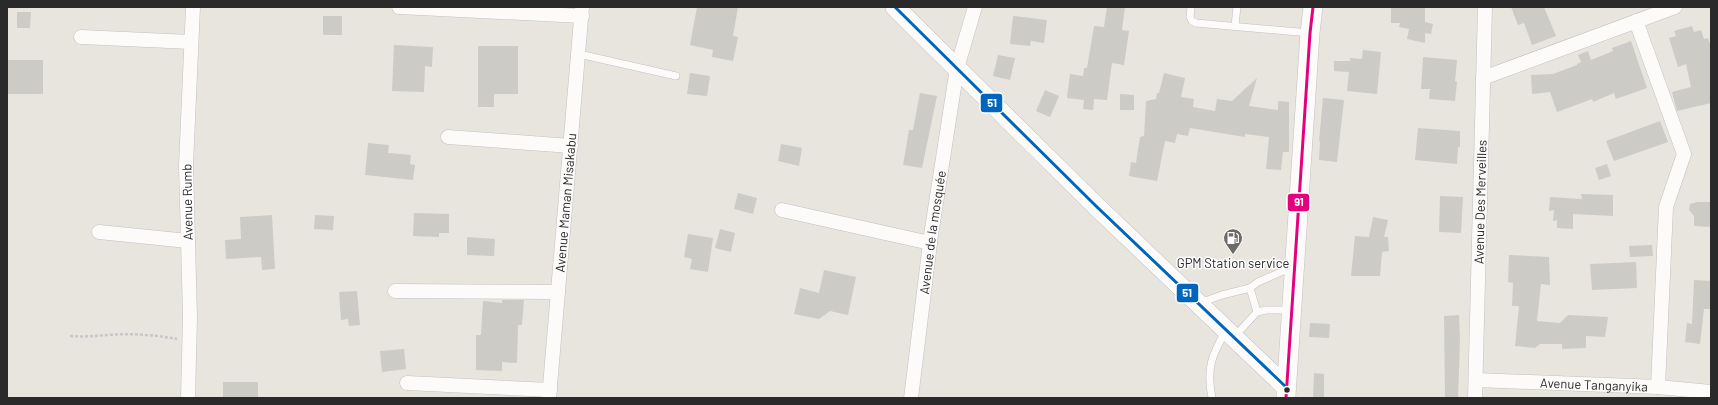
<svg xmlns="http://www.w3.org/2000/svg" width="1718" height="405" viewBox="0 0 1718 405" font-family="Barlow,sans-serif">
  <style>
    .building { fill: #cdcbc6 }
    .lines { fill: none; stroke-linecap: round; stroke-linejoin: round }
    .lane-casing { stroke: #c2c1c1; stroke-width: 8 }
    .street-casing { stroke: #c2c1c1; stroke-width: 15 }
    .secondary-casing { stroke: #c2c1c1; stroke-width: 20 }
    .path { stroke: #c8c7c7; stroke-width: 2.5; stroke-dasharray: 3 2; stroke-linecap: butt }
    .lane { stroke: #fcfbfa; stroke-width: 7 }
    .street { stroke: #fcfbfa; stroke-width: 14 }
    .secondary { stroke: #fcfbfa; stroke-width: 19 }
    .bus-1-casing { stroke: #fff; stroke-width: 6 }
    .bus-2-casing { stroke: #fff; stroke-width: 6 }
    .bus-1 { stroke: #0065bd; stroke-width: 3 }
    .bus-2 { stroke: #e5007d; stroke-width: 3 }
    .bus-dot { fill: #2a2a2a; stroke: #fff; stroke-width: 1.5 }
    .labels { text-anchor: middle; stroke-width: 3; stroke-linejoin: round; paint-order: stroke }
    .street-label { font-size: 13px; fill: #2a2a2a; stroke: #fff }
    .poi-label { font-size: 13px; fill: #2a2a2a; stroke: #fff }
    .line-badge { stroke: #fff; stroke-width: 1.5 }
    .badge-label { font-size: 11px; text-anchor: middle; font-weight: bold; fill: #fff }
  </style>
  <rect width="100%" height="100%" fill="#e8e5df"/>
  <g class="building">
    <path d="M697 7H738L733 36 738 37 733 61 712 57 713 50 690 45Z"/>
    <path d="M1107 7H1125L1122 30 1129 31 1124 65 1112 63 1107 100 1094 99 1093 110 1083 109 1084 100 1067 98 1070 74 1083 76 1084 68H1087L1094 26 1104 27Z"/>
    <path d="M1396 7H1425V22L1433 24 1431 34 1425 33V43L1407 39 1409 29 1399 27 1400 23H1391V8H1396Z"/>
    <path d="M1511 7H1544L1556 36 1532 45 1524 23 1518 25Z"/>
    <path d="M17 12H31L30 28H17Z"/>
    <rect x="323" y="16" width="19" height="19"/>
    <path d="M1013 16 1047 20 1044 43 1031 41 1030 46 1010 44Z"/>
    <path d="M1692 26 1694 32 1701 30 1704 39 1708 38 1711 47V103L1677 111 1672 92 1691 87 1686 64 1678 67 1669 38 1676 36 1674 31Z"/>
    <path d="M1631 41 1647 88 1616 99 1614 93 1593 102 1592 99 1557 112 1550 92 1532 94 1531 75 1553 74 1577 65V64L1581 62 1578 55 1588 51 1591 60 1613 51 1612 48Z"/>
    <path d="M394 45 433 47 432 67 425 66 424 92 392 91Z"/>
    <path d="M478 46H518V94H494V107H478Z"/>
    <path d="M1363 50 1381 52 1377 94 1347 91 1349 72 1334 71V61H1350V58L1362 59Z"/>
    <path d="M998 55 1015 58 1010 80 993 76Z"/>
    <path d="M1423 57 1457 60 1455 81 1457 82 1455 101 1429 99 1430 89H1421Z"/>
    <rect x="7" y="60" width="36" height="34"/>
    <path d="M690 73 710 76 707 96 687 94Z"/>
    <path d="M1164 73 1185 78 1181 97 1194 99 1193 107 1215 111 1217 99 1232 101 1257 78 1249 106 1278 110V101L1289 102V152H1283L1281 170 1266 169 1269 137 1245 134V137L1190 128 1188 136 1177 134 1175 143 1165 141 1157 181 1129 176 1131 162 1136 163 1140 137 1144 136 1146 101 1156 99 1157 93H1159Z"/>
    <path d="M1045 90 1059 96 1050 117 1036 111Z"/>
    <path d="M920 93 937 96 922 168 903 165 909 130H913Z"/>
    <path d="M1120 94 1134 95V110H1120Z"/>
    <path d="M1323 98 1344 100 1337 162 1319 160 1320 141H1319Z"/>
    <path d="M1660 121 1668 142 1614 161 1606 141Z"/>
    <path d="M1418 128 1460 131V147H1458L1457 164 1415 160Z"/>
    <path d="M368 143 389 145 388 153 411 155 410 164 415 165 413 180 365 175Z"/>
    <path d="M781 144 802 148 799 166 778 161Z"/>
    <path d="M1607 164 1611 176 1599 180 1595 168Z"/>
    <path d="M738 193 757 198 753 214 734 209Z"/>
    <path d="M1581 194 1613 195V216L1573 214V229L1557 228V220L1553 221 1554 210 1549 211 1550 197 1582 199Z"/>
    <path d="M1440 196 1463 197 1461 233 1439 232Z"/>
    <path d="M1697 202H1711V227L1694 226V216L1689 210 1690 204Z"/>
    <path d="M414 213 449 214V233H439V237L413 236Z"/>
    <path d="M272 215 275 269 262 270 261 257 226 259 225 240 241 239 240 217Z"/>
    <path d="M315 215 334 216 333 230 314 229Z"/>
    <path d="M1373 217 1388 220 1384 237H1388L1389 251 1382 252 1380 276H1351L1355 236 1369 237Z"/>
    <path d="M720 229 735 233 731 252 715 248Z"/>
    <path d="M688 234 713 238 708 272 690 269 692 259 684 257Z"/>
    <path d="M467 237 495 239 494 256 467 255Z"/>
    <path d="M1652 245 1653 256 1630 257 1629 246Z"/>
    <path d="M1509 255 1549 257 1550 285 1541 284 1537 321 1560 323 1568 315 1608 317 1605 337 1586 336V348L1562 349V344H1540L1535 348 1515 346 1519 306H1512L1513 283 1508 282Z"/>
    <path d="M1636 262 1637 288 1592 290 1590 264Z"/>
    <path d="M824 270 856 277 848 315 830 311 819 319 794 314 800 288 819 293Z"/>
    <path d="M1694 280 1711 281V309H1704L1700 344 1685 342 1687 323 1692 324Z"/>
    <path d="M357 291 360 325 349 326 348 319 341 320 339 292Z"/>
    <path d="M502 300H524L522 325H518L517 363 502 362V371L476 370V335H481L483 301 502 303Z"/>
    <path d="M1459 315 1460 339 1458 398H1445L1444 316Z"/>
    <path d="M1310 323 1330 324 1329 338 1309 337Z"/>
    <path d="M404 349 406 369 382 372 380 351Z"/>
    <path d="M1314 373 1324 374V398H1313Z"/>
    <rect x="223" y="382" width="35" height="16"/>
  </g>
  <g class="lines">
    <g class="lane-casing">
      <g id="lane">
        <path d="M1191 7 1190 17 1192 21 1196 23 1310 33"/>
        <path d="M1235 26 1237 7"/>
        <path d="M579 54 676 76"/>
        <path d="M1200 303 1222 295 1250 288"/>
        <path d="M1290 310H1266L1257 312 1250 288 1258 282 1292 267"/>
        <path d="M1234 337 1257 312"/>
        <path d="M1212 398C1206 368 1212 355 1226 330"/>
      </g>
    </g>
    <g class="street-casing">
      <g id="street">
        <path d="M399 7 582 16"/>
        <path d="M1636 21 1684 154 1666 207 1658 387"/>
        <path d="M81 37 191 42"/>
        <path d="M1483 78 1675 7"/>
        <path d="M448 137 571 146"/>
        <path d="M782 210 930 243"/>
        <path d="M99 232 188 241"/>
        <path d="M395 291 558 292"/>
        <path id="s1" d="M1476 380 1658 387 1711 392"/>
        <path d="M407 383 550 390"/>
        <path d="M188 398 190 317 186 165 193 7"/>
        <path id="s2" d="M549 398 582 7"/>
        <path id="s3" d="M911 398 931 235 957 68 975 7"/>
        <path id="s4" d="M1475 398 1485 7"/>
      </g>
    </g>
    <g class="secondary-casing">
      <g id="secondary">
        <path d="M895 7 1097 207 1286 387"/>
        <path d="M1286 395 1310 33 1313 7"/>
      </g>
    </g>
    <path class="path" d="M70 336C85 337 94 336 108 335 131 333 155 335 177 339"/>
    <use href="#lane" class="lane"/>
    <use href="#street" class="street"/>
    <use href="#secondary" class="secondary"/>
    <g class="bus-1-casing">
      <path id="bus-1" d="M895 7 1097 207 1286 387"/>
    </g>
    <g class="bus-2-casing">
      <path id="bus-2" d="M1286 398 1310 33 1313 7"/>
    </g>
    <use href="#bus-1" class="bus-1"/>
    <use href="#bus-2" class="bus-2"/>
  </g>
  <defs>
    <g id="fuel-pin" transform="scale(1)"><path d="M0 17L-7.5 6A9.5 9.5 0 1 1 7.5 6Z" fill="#6c6b69" stroke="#fff"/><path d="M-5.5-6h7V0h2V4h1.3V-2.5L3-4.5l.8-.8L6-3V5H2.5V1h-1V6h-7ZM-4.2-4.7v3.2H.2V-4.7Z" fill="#fff"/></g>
  </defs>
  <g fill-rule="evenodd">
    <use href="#fuel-pin" x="1233" y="238"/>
  </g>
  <circle class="bus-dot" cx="1287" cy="390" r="3.5"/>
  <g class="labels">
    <g class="street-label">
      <text transform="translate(187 202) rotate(-91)" y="5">Avenue Rumb</text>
      <text dy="5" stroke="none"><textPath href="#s4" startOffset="196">Avenue Des Merveilles</textPath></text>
      <text dy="5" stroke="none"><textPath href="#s2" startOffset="196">Avenue Maman Misakabu</textPath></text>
      <text dy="5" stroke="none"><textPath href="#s3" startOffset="167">Avenue de la mosquée</textPath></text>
      <text dy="5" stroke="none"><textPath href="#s1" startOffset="118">Avenue Tanganyika</textPath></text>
    </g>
    <g class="poi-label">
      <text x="1233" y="268">GPM Station service</text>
    </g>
  </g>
  <g class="line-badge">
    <rect x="980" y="93" width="23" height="20" rx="4" fill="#0065bd"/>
    <rect x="1287" y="193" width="23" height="19" rx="4" fill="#e5007d"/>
    <rect x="1176" y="283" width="23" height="20" rx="4" fill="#0065bd"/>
  </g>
  <g class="badge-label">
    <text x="992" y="107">51</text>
    <text x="1299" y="206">91</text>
    <text x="1187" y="297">51</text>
  </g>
  <rect width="1718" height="405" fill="none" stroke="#2a2a2a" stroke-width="16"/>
</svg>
